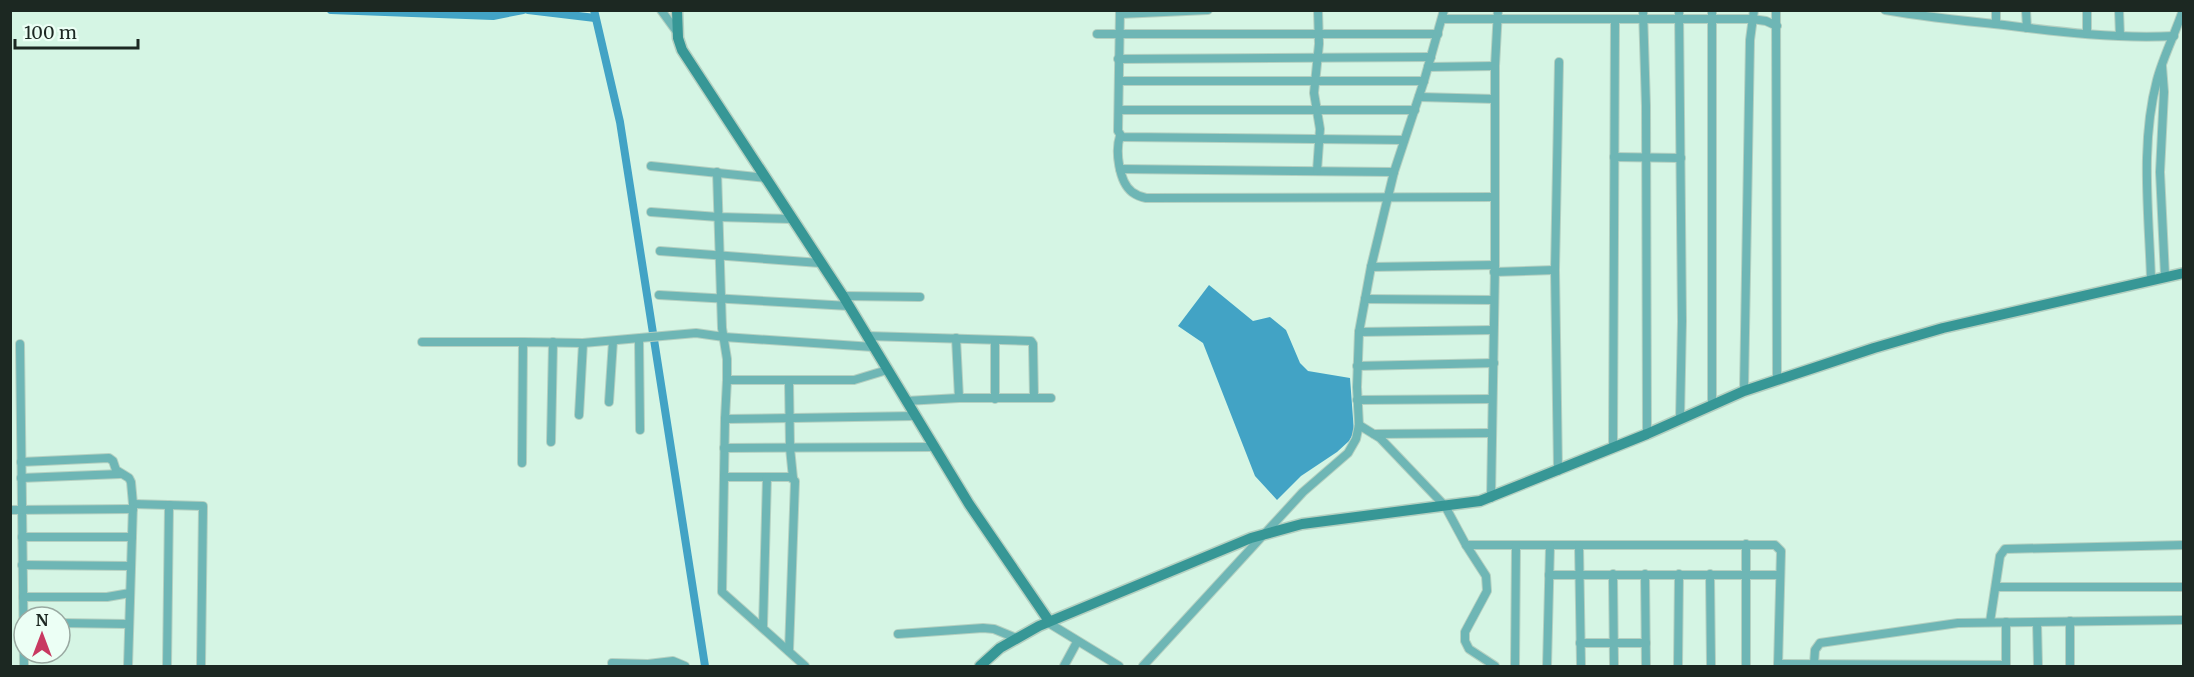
<svg xmlns="http://www.w3.org/2000/svg" width="2194" height="677" viewBox="0 0 2194 677" font-family="Merriweather,serif">
  <style>
    .water { fill: #42a3c5 }
    .lines { fill: none; stroke-linecap: round; stroke-linejoin: round }
    .canal { stroke: #42a3c5; stroke-width: 8 }
    .street-casing { stroke: #b4d0c1; stroke-width: 10 }
    .secondary-casing { stroke: #b4d0c1; stroke-width: 13 }
    .street { stroke: #6eb6b5; stroke-width: 8 }
    .secondary { stroke: #379796; stroke-width: 10 }
  </style>
  <rect width="100%" height="100%" fill="#d5f5e4"/>
  <path class="water" d="M1209 285 1253 321 1270 317 1286 330 1300 363 1308 371 1350 378 1354 432 1349 441 1337 452 1301 476 1277 500 1255 476 1203 343 1178 326Z"/>
  <g class="lines">
    <g class="canal">
      <path d="M331 10 493 16 523 10"/>
      <path d="M528 10 595 18"/>
      <path d="M594 10 620 122 705 666"/>
    </g>
    <g class="street-casing">
      <g id="street">
        <path d="M661 10 677 32"/>
        <path d="M1120 10 1118 131 1122 137 1404 140"/>
        <path d="M1643 10 1646 106 1647 434"/>
        <path d="M1679 10 1682 321 1680 419"/>
        <path d="M1712 10V405"/>
        <path d="M1776 10 1777 379"/>
        <path d="M1885 10C1925 17 1964 21 2004 25 2060 32 2117 39 2174 36"/>
        <path d="M1996 10V24"/>
        <path d="M2026 10 2027 28"/>
        <path d="M2087 10V34"/>
        <path d="M2119 10 2120 36"/>
        <path d="M1120 14 1208 10"/>
        <path d="M1442 19H1752L1766 21 1777 26"/>
        <path d="M1097 34H1438"/>
        <path d="M1118 59 1431 57"/>
        <path d="M2162 66 2164 92 2160 172 2165 276"/>
        <path d="M1428 67 1495 66"/>
        <path d="M1119 81H1424"/>
        <path d="M1419 97 1495 99"/>
        <path d="M1119 110H1415"/>
        <path d="M1120 136C1115 151 1119 182 1132 192 1136 195 1141 197 1146 198L1495 197"/>
        <path d="M1614 157 1681 158"/>
        <path d="M651 166 766 178"/>
        <path d="M1120 169 1394 172"/>
        <path d="M1317 171 1320 129 1314 93 1319 44 1318 10"/>
        <path d="M717 172 722 328 727 359V380L725 419 722 592 805 666"/>
        <path d="M651 212 718 217 792 219"/>
        <path d="M660 251 820 263"/>
        <path d="M1371 267 1495 265"/>
        <path d="M1494 272 1555 270"/>
        <path d="M2151 279C2149 214 2140 144 2157 80 2163 57 2175 34 2183 10"/>
        <path d="M659 295 849 306"/>
        <path d="M843 296 920 297"/>
        <path d="M1365 299 1494 300"/>
        <path d="M1359 332 1493 330"/>
        <path d="M867 336 1031 341 1033 344 1034 398"/>
        <path d="M956 338 959 398"/>
        <path d="M639 339 640 430"/>
        <path d="M422 342H523"/>
        <path d="M20 344 24 666"/>
        <path d="M1357 366 1494 363"/>
        <path d="M727 380H854L887 370"/>
        <path d="M789 381 790 448 793 478"/>
        <path d="M1744 391 1750 40 1754 10"/>
        <path d="M995 399V341"/>
        <path d="M1357 400 1492 399"/>
        <path d="M906 401 959 398H1051"/>
        <path d="M609 402 613 341"/>
        <path d="M579 415 583 343"/>
        <path d="M725 419 916 416"/>
        <path d="M1359 425 1380 438 1445 506 1466 545 1486 576 1487 591 1465 632V641L1469 649 1495 666"/>
        <path d="M1374 434 1492 433"/>
        <path d="M551 442 553 342"/>
        <path d="M724 448 934 447"/>
        <path d="M1613 448 1615 19"/>
        <path d="M21 462 109 458 113 461 116 470 129 478 131 482 133 504 128 666"/>
        <path d="M522 463 523 342 583 343 696 333 724 337 873 347"/>
        <path d="M1558 471 1555 270 1559 62"/>
        <path d="M724 477H790L795 481 789 651"/>
        <path d="M21 478 120 474"/>
        <path d="M1491 498 1495 265V66L1498 10"/>
        <path d="M133 504 203 506 201 666"/>
        <path d="M10 510 133 509"/>
        <path d="M22 537H132"/>
        <path d="M1746 544V666"/>
        <path d="M1466 545H1775L1781 551 1778 666"/>
        <path d="M1579 545 1581 666"/>
        <path d="M22 565 131 566"/>
        <path d="M1613 574 1614 666"/>
        <path d="M1645 574 1646 666"/>
        <path d="M1710 574 1711 666"/>
        <path d="M1549 575H1780"/>
        <path d="M1996 587H2184"/>
        <path d="M23 597H107L130 593"/>
        <path d="M2070 621V666"/>
        <path d="M1047 622 1119 666"/>
        <path d="M1990 622 2000 556 2005 549 2184 545"/>
        <path d="M2006 622V666"/>
        <path d="M2037 622 2038 666"/>
        <path d="M60 623 129 624"/>
        <path d="M763 627 767 477"/>
        <path d="M898 634 983 628 994 629 1016 638"/>
        <path d="M1580 643H1646"/>
        <path d="M612 663 648 664 673 661 685 666"/>
        <path d="M1778 664 2006 665"/>
        <path d="M1814 664 1815 650 1820 643 1958 623 2184 620"/>
        <path d="M167 666 169 505"/>
        <path d="M1064 666 1077 642"/>
        <path d="M1143 666 1303 492 1348 453 1356 439 1359 425 1357 387 1359 332 1371 267 1394 172 1424 81 1444 10"/>
        <path d="M1515 666 1516 546"/>
        <path d="M1547 666 1550 546"/>
        <path d="M1678 666 1679 574"/>
      </g>
    </g>
    <g class="secondary-casing">
      <g id="secondary">
        <path d="M677 10 678 38 682 50 843 296 969 504 1049 621"/>
        <path d="M980 666 1000 648 1039 626 1251 538 1302 524 1480 501 1647 434 1744 391 1874 348 1943 328 2184 273"/>
      </g>
    </g>
    <use href="#street" class="street"/>
    <use href="#secondary" class="secondary"/>
  </g>
  <rect width="2194" height="677" fill="none" stroke="#1c2822" stroke-width="24"/>
  <g transform="translate(42 635)"><circle r="28" fill="#ecfff5" stroke="#99a9a1" stroke-width="1.5"/>
  <path d="M0-4.5L10 22L0 15L-10 22Z" fill="#c83961"/>
  <text y="-9" font-size="16" font-weight="bold" text-anchor="middle" fill="#1c2822">N</text>
  </g>
  <path d="M15 39v9h123v-9" fill="none" stroke="#1c2822" stroke-width="3"/>
  <text x="24" y="39" font-size="18" fill="#1c2822" stroke="#ecfff5" stroke-width="4.5" paint-order="stroke">100 m</text>
</svg>
